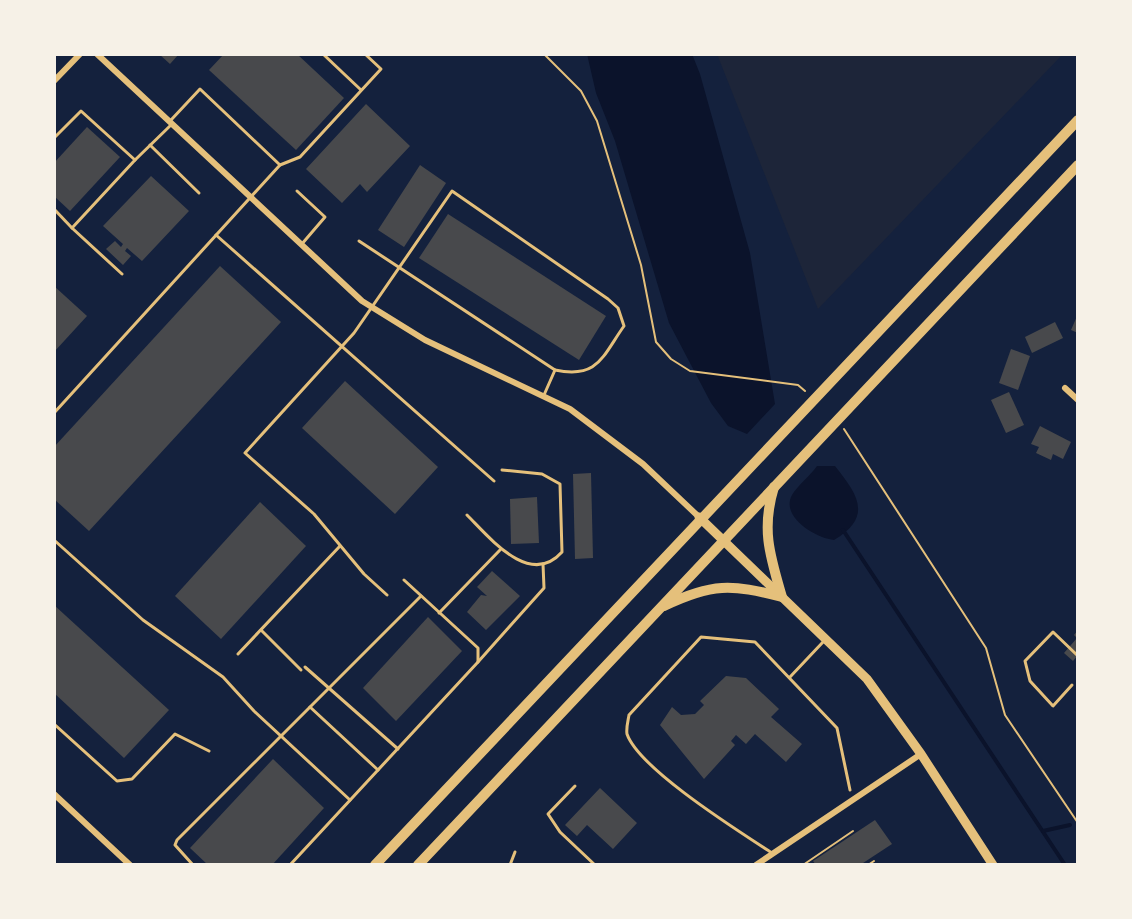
<svg xmlns="http://www.w3.org/2000/svg" width="1132" height="919" viewBox="0 0 1132 919" font-family="'Golos Text',sans-serif">
  <style>
    .green { fill: #1d2539 }
    .water { fill: #0b132b }
    .lines { fill: none; stroke-linecap: round; stroke-linejoin: round }
    .stream { stroke: #0b132b; stroke-width: 4 }
    .building { fill: #48494c }
    .path { stroke: #e5c07b; stroke-width: 2 }
    .service { stroke: #e5c07b; stroke-width: 3 }
    .minor { stroke: #e5c07b; stroke-width: 6 }
    .secondary { stroke: #e5c07b; stroke-width: 9 }
    .primary { stroke: #e5c07b; stroke-width: 10 }
  </style>
  <rect width="100%" height="100%" fill="#14213d"/>
  <path class="green" d="M717 54H1063L818 309Z"/>
  <g class="water">
    <path d="M587 54H692L700 74 750 253 775 404 747 434 728 426 711 403 669 323 615 141 596 93Z"/>
    <path d="M817 466H835C857 494 874 516 834 540 816 538 780 517 792 495 798 485 810 476 817 466Z"/>
  </g>
  <g class="lines">
    <g class="stream">
      <path d="M843 530 1065 865"/>
      <path d="M1043 831 1070 825"/>
    </g>
  </g>
  <g class="building">
    <path d="M159 54H179L170 64Z"/>
    <path d="M224 54H297L344 98 296 150 209 70Z"/>
    <path d="M366 104 410 146 367 192 360 184 342 203 306 169Z"/>
    <path d="M87 127 120 157 70 211 54 196V163Z"/>
    <path d="M420 165 446 183 404 247 378 230Z"/>
    <path d="M151 176 189 211 142 261 127 248 125 251 131 256 123 265 106 249 115 241 121 247 123 244 103 226Z"/>
    <path d="M448 214 606 316 579 360 419 258Z"/>
    <path d="M220 266 281 322 89 531 54 499V447Z"/>
    <path d="M54 286 87 316 54 352Z"/>
    <path d="M1078 314V333L1071 330Z"/>
    <path d="M1055 322 1063 338 1032 353 1025 337Z"/>
    <path d="M1011 349 1030 356 1018 390 999 383Z"/>
    <path d="M345 381 438 467 395 514 302 428Z"/>
    <path d="M1009 392 1024 425 1006 433 991 400Z"/>
    <path d="M1040 426 1071 442 1063 459 1053 454 1051 460 1036 453 1039 447 1031 444Z"/>
    <path d="M591 473 593 558 575 559 573 474Z"/>
    <path d="M537 497 539 543 511 544 510 499Z"/>
    <path d="M260 502 306 546 221 639 175 596Z"/>
    <path d="M492 571 520 596 486 630 467 612 481 595 487 596 477 587Z"/>
    <path d="M54 605 169 710 124 758 54 693Z"/>
    <path d="M428 617 462 651 396 721 363 688Z"/>
    <path d="M1078 630V655L1073 661 1064 653 1077 638 1074 635Z"/>
    <path d="M726 676 746 678 779 709 771 717 802 744 786 762 755 734 746 744 736 735 731 741 735 745 704 779 660 725 672 707 681 715 695 714 704 705 700 701Z"/>
    <path d="M273 759 324 808 272 865H208L190 848Z"/>
    <path d="M600 788 637 823 613 849 587 825 577 836 565 825Z"/>
    <path d="M875 820 892 844 860 865H816L813 861Z"/>
  </g>
  <g class="lines">
    <g class="path">
      <path d="M544 54 581 91 597 121 641 265 656 342 671 359 690 371 798 385 805 391"/>
      <path d="M844 429 986 648 1005 715 1078 823"/>
      <path d="M803 865 853 831"/>
      <path d="M868 865 874 861"/>
    </g>
    <g class="service">
      <path d="M323 54 361 90"/>
      <path d="M54 138 81 111 135 160 72 228 122 274"/>
      <path d="M150 145 199 193"/>
      <path d="M135 160 172 124"/>
      <path d="M280 165 300 157 381 69 365 54"/>
      <path d="M297 191 325 217 301 245"/>
      <path d="M54 209 72 228"/>
      <path d="M216 235 494 481"/>
      <path d="M359 241 555 370"/>
      <path d="M54 413 280 165 200 89 171 120"/>
      <path d="M467 515C490 538 530 588 562 552L560 484 542 474 502 470"/>
      <path d="M54 540 143 620 223 677 254 711 350 800"/>
      <path d="M387 595 364 574 314 514 245 453 354 333 452 191 608 299 618 308 624 326C602 357 598 379 555 370L544 395"/>
      <path d="M439 613 500 550"/>
      <path d="M261 630 301 670"/>
      <path d="M238 654 340 546"/>
      <path d="M478 662 544 588 543 564"/>
      <path d="M305 667 398 749"/>
      <path d="M790 677 823 642"/>
      <path d="M1072 685 1053 706 1030 681 1025 661 1053 632 1078 656"/>
      <path d="M310 707 378 770"/>
      <path d="M54 724 117 781 132 779 175 734 209 751"/>
      <path d="M575 786 548 814 560 832 595 865"/>
      <path d="M772 853C740 832 639 769 627 734 626 728 628 721 629 715L701 637 755 642 837 728 850 790"/>
      <path d="M193 865 175 845 177 840 421 596"/>
      <path d="M290 865 478 662V648L404 580"/>
      <path d="M510 865 515 852"/>
    </g>
    <g class="minor">
      <path d="M97 54 362 301 425 340 570 409 643 464 699 517"/>
      <path d="M54 81 80 54"/>
      <path d="M1065 388 1078 400"/>
      <path d="M54 794 130 865"/>
      <path d="M756 865 921 754"/>
    </g>
    <path class="secondary" d="M699 517 867 679 921 754 993 865"/>
    <g class="primary">
      <path d="M664 606C712 583 731 584 782 597 770 556 761 529 774 487"/>
      <path d="M375 865 1078 120"/>
      <path d="M418 865 1078 165"/>
    </g>
  </g>
  <rect width="1132" height="919" fill="none" stroke="#f6f1e7" stroke-width="112"/>
</svg>
